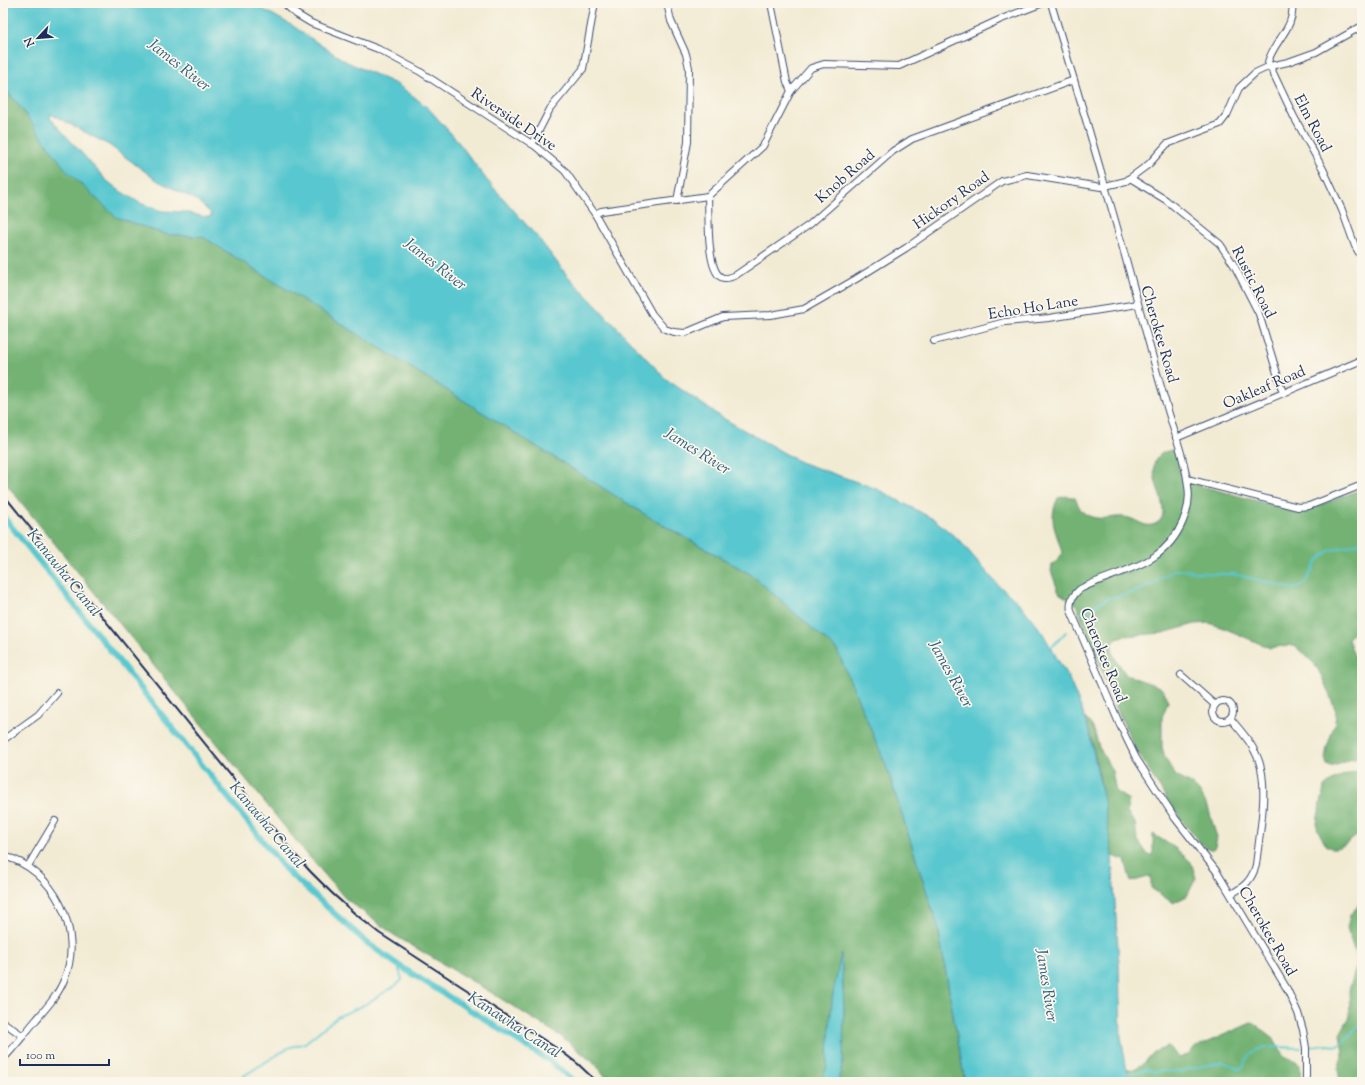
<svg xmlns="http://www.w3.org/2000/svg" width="1365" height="1085" viewBox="0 0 1365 1085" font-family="'Sorts Mill Goudy',serif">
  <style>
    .forest { fill: #73b273; stroke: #477068 }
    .water { fill: #59c7cf; stroke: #3a7b96; fill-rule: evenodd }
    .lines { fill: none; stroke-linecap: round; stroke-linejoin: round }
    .stream { stroke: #59c7cf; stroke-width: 2 }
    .canal { stroke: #59c7cf; stroke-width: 6 }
    .minor-casing { stroke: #3b4b70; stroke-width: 8 }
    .minor { stroke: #fff; stroke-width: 6 }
    .rail { stroke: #1b2f5e; stroke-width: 2 }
    .labels { text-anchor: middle; stroke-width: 3.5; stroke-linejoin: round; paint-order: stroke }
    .street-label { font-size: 15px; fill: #1b2f5e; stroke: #fbf7ec }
    .water-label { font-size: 16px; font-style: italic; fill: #2e5d80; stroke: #fbf7ec }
  </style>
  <rect width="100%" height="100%" fill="#fbf7ec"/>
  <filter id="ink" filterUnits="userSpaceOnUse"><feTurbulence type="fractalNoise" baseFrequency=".025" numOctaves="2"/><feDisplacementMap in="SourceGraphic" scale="8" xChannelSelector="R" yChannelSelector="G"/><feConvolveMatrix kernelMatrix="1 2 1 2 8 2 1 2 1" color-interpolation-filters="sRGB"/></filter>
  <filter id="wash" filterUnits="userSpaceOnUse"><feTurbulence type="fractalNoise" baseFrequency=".012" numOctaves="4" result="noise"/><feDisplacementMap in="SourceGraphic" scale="16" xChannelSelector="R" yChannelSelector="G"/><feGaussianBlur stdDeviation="0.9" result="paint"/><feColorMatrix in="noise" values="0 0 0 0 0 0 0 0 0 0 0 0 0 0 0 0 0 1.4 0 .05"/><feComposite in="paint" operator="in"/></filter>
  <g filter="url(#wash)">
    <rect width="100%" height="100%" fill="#f2ebd4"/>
    <g class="forest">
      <path d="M3 87 18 104 164 234 203 237 649 517 752 575 837 650 886 765 938 927 965 1082H838L843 1061 844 1007 841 956 832 999 827 1067 821 1082H610L596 1065 562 1037 487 990 394 935 345 898 306 853 3 480Z"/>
      <path d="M1172 450 1175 452 1183 481 1298 512 1309 509 1362 489V611L1358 616 1355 630 1348 639 1362 678V758L1352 759 1331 767 1327 765 1325 758 1327 747 1335 723 1336 711 1322 677 1315 664 1296 647 1289 645 1270 648 1226 629 1209 623 1195 624 1163 633 1123 636 1117 638 1113 643 1112 647 1113 655 1126 675 1160 687 1165 693 1168 702 1162 717V747L1165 758 1176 776 1193 785 1199 791 1208 807 1217 838 1215 847 1213 849H1209L1198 841 1175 811 1152 776 1134 746 1117 709 1076 604 1059 593 1051 571 1052 564 1059 560 1062 553C1057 532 1047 521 1058 498L1067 496 1075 498C1077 502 1079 508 1083 512 1089 518 1100 519 1108 518 1115 517 1122 516 1129 518 1137 520 1144 527 1152 525 1186 516 1126 459 1172 450Z"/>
      <path d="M1085 718 1093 727 1099 747 1112 771 1116 792 1129 800 1127 813 1135 823 1137 839 1148 855H1153V834L1175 848 1191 862 1196 878 1187 896 1173 903 1151 888V876L1131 882 1125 860 1112 856C1105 810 1099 762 1085 718Z"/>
      <path d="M1362 770V832C1349 841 1331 860 1322 838 1320 834 1316 828 1317 824 1318 811 1323 799 1324 787 1334 778 1349 772 1362 770Z"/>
      <path d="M1362 899V1082H1340L1338 1069 1343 1053 1340 1034 1350 1016 1349 990 1357 965 1355 953 1347 928 1350 915 1357 907Z"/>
      <path d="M1251 1023 1255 1024 1273 1038 1284 1057C1302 1065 1301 1060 1300 1082H1129L1126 1070 1134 1069 1143 1064 1154 1052 1167 1047 1171 1048 1176 1055 1179 1058 1187 1055 1194 1048Z"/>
    </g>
    <g class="water">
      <path d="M3 3H252L293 26 328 50 347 62 396 84 412 95 429 109 456 139 486 179 539 239 566 274 666 379 721 417 800 462 877 489 935 520 960 541 997 584 1020 604 1042 632 1069 679 1082 710 1089 732 1104 801 1112 856 1119 964 1121 1037 1129 1082H965L938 927 886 765 837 650 752 575 649 517 203 237 164 234 116 217 66 170 18 104 3 87ZM51 114 109 145 158 181 196 200 211 213V217H206L184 212 162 211 140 203 120 191 106 180 50 118Z"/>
      <path d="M841 954 844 1007 843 1061 838 1082H821L827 1067 832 999Z"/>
    </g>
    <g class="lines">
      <g class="stream">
        <path d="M1081 613 1109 598 1129 594 1151 585 1174 570H1182L1214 574H1234L1294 589 1304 584 1307 580 1317 561 1329 551 1362 542"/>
        <path d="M1049 650 1066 632"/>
        <path d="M1310 1047 1326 1045 1337 1046C1348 1042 1351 1028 1362 1025"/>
        <path d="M1125 1074 1148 1069 1155 1072 1161 1071 1181 1072 1188 1069 1223 1062 1240 1069 1244 1066C1248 1041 1282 1048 1301 1048"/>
        <path d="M234 1082 288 1048 305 1043 337 1017 364 1005 398 984 402 980 398 965"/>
      </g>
      <path class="canal" d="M3 516 286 870 366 942 398 965 483 1018 551 1062 575 1082"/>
    </g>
  </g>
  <g filter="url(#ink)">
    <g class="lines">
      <g class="minor-casing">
        <g id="minor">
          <path d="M284 3 296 14 311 23 378 49 419 71 535 146 565 171 595 214 652 314 665 329 674 332 685 333 723 317 771 315 804 309 856 279 906 248 1002 181 1027 175 1101 187 1126 181 1149 164 1167 144 1220 124 1227 115 1239 88 1255 73 1270 66 1288 62 1316 52 1362 26"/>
          <path d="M667 3 671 21 686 54 689 68 688 142 677 201"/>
          <path d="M771 3 787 82 791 91"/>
          <path d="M1051 3C1069 64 1088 125 1105 186 1121 239 1135 293 1150 347 1157 374 1165 401 1173 427 1179 446 1186 466 1188 486 1190 498 1188 510 1183 521 1164 568 1119 569 1080 589 1073 595 1069 601 1071 611L1119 723 1136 758 1175 818 1217 872 1287 989 1298 1013 1303 1030 1306 1048V1082"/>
          <path d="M1292 3C1296 28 1274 40 1268 62L1294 117 1323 169 1342 210 1355 246 1362 258"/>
          <path d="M532 144 550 109 583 69 594 8 592 3"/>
          <path d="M1130 178 1166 200 1220 244 1234 265 1259 314 1283 393"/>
          <path d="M708 196C709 213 706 269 721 277 726 280 732 277 736 275L809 225 893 151 912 139 1074 80"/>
          <path d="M595 214 601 211 708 196 763 146 791 91 811 68 824 64 899 66 999 20 1043 3"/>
          <path d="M934 341 1005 322 1049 318 1138 304"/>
          <path d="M1176 438 1362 360"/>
          <path d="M1187 479 1298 507 1309 506 1362 485"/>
          <path d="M1181 675 1215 705"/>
          <circle cx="1223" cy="711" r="10"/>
          <path d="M1230 718C1241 731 1253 744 1259 761 1269 789 1259 836 1256 865 1252 880 1244 887 1231 894"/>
          <path d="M3 740 38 715 57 693"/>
          <path d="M3 856C54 868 85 932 64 980 58 995 47 1007 36 1020 25 1033 15 1047 3 1059"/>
          <path d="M28 866 55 821"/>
          <path d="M3 1022 23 1036"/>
        </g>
      </g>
      <use href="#minor" class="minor"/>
      <path class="rail" d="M3 494 291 850C319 883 345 907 379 933L561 1051 578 1064 597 1082"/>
    </g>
  </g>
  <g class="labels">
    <g class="street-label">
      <text transform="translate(514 119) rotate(34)" y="5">Riverside Drive</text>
      <text transform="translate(1313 123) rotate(62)" y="5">Elm Road</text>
      <text transform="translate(845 176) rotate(-41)" y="5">Knob Road</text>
      <text transform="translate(951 200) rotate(-35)" y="5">Hickory Road</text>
      <text transform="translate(1254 282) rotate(63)" y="5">Rustic Road</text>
      <text transform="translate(1033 307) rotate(-9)" y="5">Echo Ho Lane</text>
      <text transform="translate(1160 334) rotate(74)" y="5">Cherokee Road</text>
      <text transform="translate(1264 387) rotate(-23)" y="5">Oakleaf Road</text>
      <text transform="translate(1104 655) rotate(68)" y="5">Cherokee Road</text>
      <text transform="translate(1268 931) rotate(60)" y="5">Cherokee Road</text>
    </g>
    <g class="water-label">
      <text transform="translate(180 64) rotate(38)" y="6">James River</text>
      <text transform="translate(436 263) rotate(38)" y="6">James River</text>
      <text transform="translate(698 450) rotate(32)" y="6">James River</text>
      <text transform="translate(65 572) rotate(51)" y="6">Kanawha Canal</text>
      <text transform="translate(952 673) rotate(61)" y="6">James River</text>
      <text transform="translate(268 824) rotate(50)" y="6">Kanawha Canal</text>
      <text transform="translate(1048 985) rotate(81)" y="6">James River</text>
      <text transform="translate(515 1024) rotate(33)" y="6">Kanawha Canal</text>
    </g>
  </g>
  <rect width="1365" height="1085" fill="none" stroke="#fbf7ec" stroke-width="16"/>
  <g transform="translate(38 38) rotate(244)" stroke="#fbf7ec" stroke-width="3" paint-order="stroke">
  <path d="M0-3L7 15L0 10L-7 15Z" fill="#1b2f5e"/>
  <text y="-6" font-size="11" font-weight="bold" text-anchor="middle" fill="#1b2f5e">N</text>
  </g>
  <path d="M20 1059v6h89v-6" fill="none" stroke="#1b2f5e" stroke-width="2"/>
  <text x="26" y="1059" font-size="12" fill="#1b2f5e" stroke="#fbf7ec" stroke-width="3" paint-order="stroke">100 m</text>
</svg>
